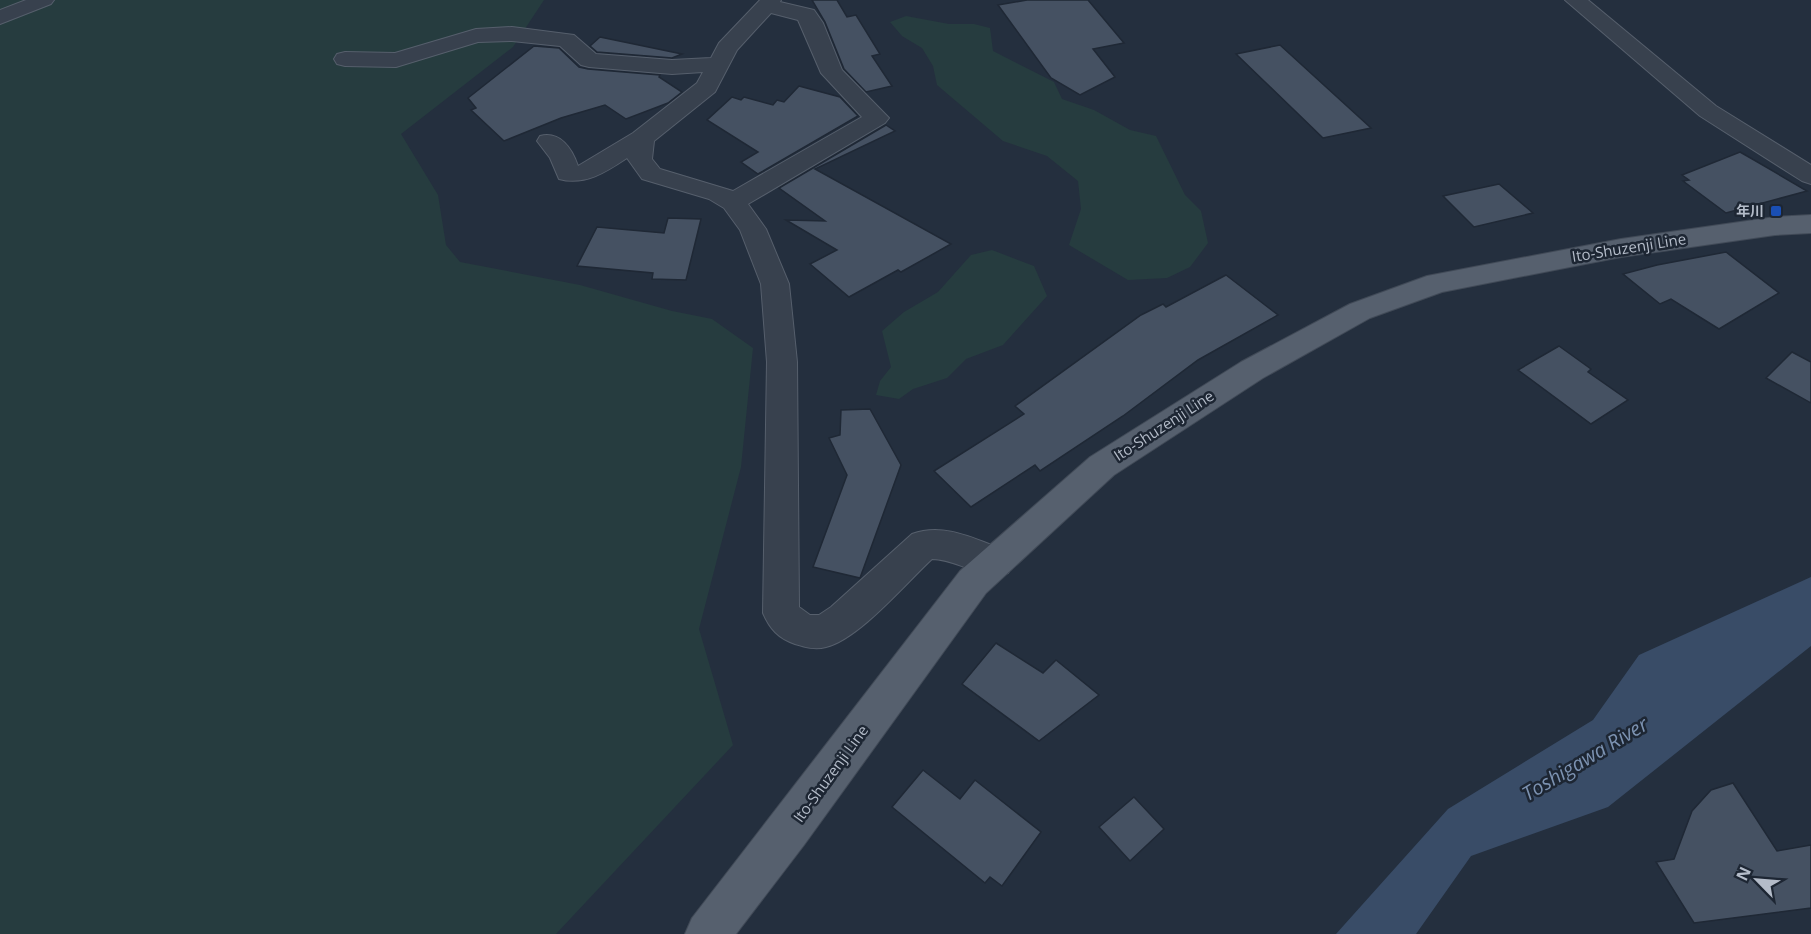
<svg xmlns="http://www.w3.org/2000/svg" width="1811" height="934" viewBox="0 0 1811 934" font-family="'Open Sans','Noto Sans JP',sans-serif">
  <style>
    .green { fill: #263c3f }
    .water { fill: #394c67 }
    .building { fill: #455162; stroke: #1f2835; stroke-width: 1.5 }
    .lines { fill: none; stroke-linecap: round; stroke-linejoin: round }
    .minor-casing { stroke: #565f6c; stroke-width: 2 }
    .major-casing { stroke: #414a57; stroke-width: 2 }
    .minor { fill: #38414e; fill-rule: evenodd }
    .major { fill: #56606e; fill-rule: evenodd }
    .transit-dot { fill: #1a4fb4; stroke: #1d2633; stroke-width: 2 }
    .labels { text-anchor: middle; stroke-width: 5; stroke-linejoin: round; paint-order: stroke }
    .far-poi-label { font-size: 14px; font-weight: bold; fill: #b4bcc9; stroke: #1d2633; text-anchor: end }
    .street-label { font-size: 15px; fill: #b4bcc9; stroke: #1d2633 }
    .near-water-label { font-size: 20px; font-style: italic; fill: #7c92b1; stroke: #1d2633 }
  </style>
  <rect width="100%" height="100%" fill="#242f3e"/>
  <g class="green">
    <path d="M0 0H544L513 47 401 134 438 195 446 245 460 262 580 285 672 311 712 319 753 348 741 467 699 629 733 745 556 934H0Z"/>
    <path d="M906 16 949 24H974L990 28 993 51 1054 82 1062 99 1094 110 1130 130 1156 136 1185 195 1201 211 1208 243 1190 267 1167 278 1128 280 1069 245 1081 209 1078 181 1047 156 1003 141 937 85 933 66 922 48 902 36 890 22Z"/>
    <path d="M992 250 1034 266 1047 296 1003 345 966 359 947 378 913 389 899 399 876 395 880 381 891 367 882 331 904 312 938 292 971 255Z"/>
  </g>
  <path class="water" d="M1811 577V646L1608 807 1471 856 1416 934H1336L1448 809 1593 720 1639 655Z"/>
  <g class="building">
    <path d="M812 0H837L847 17 856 15 880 54 872 56 892 86 866 92 844 69 825 22Z"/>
    <path d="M1027 0H1088L1124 43 1093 49 1115 77 1080 95 1051 78 998 5Z"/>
    <path d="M600 37 682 54 672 58 597 52 590 46Z"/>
    <path d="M1280 45 1371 128 1323 138 1236 54Z"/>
    <path d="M534 46 559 48 579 67 588 69 660 75 659 77 682 92 668 103 626 119 605 105 561 118 504 141 471 110 476 108 468 98Z"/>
    <path d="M799 86 840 97 858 116 758 174 741 162 758 152 707 120 732 97 741 100 744 97 773 105 777 100 784 102Z"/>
    <path d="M886 125 895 131 815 169 951 244 901 272 898 270 849 297 810 264 837 250 786 220 825 221 779 188Z"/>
    <path d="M1740 152 1754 160 1807 191 1726 213 1683 181 1689 180 1682 175Z"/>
    <path d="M1499 184 1533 213 1474 227 1443 196Z"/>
    <path d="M668 218 701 219 686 280 652 279 653 273 577 266 597 227 664 233Z"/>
    <path d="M1726 252 1779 293 1719 329 1671 299 1660 304 1623 274 1657 265Z"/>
    <path d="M1226 275 1278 315 1198 360 1123 416 1040 471 1035 465 971 507 934 471 1024 414 1015 406 1141 315 1163 304 1166 307Z"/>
    <path d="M1559 346 1591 369 1588 372 1628 400 1591 424 1518 370Z"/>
    <path d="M1792 352 1811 362V403L1766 378Z"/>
    <path d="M870 409 901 465 860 578 813 567 847 475 829 438 840 435 841 410Z"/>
    <path d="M996 643 1043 673 1056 660 1099 695 1039 741 962 684Z"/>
    <path d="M923 770 960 799 975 780 1041 832 1002 886 990 877 985 883 892 807Z"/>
    <path d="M1733 783 1777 851 1811 845V908L1694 923 1656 862 1674 859 1692 811 1711 790Z"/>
    <path d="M1134 797 1164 829 1130 861 1099 827Z"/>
  </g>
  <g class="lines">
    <g class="minor-casing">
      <g id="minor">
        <path d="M26 0H54L51 4 0 24V10Z"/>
        <path d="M760 0H781L780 2 814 10 823 23 842 70 889 118 885 123 748 204 766 229 789 284 797 362 799 607 810 615H819L831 607 912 534C945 522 976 540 1008 551L1013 562 1008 573C982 581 958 559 932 559 906 583 859 639 826 647 815 650 805 647 795 644 778 638 770 629 763 613L767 362 761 284 740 230 724 208 709 199 642 179 627 158C606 172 585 186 559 179L550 158 537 141 540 136C560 131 572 148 578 166L633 133 697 83 703 72 672 74 589 67 581 65 560 46 512 41 478 42 396 67 345 66 337 64 334 59 337 54 345 52 395 53 476 29 512 27 574 35 596 54 672 60 711 58 719 43ZM771 13 798 20 821 73 862 117 733 191 660 169 652 159 654 141 715 92 737 50Z"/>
        <path d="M1565 0H1588L1716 106 1811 165V184L1802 181 1700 116Z"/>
      </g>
    </g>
    <g class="major-casing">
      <path id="major" d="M1811 215V233L1775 235 1621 257 1442 292 1370 318 1263 378 1114 475 986 593 804 845 736 934H685L692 918 960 571 1090 457 1241 362 1350 304 1427 276 1621 239 1775 217Z"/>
    </g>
    <use href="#minor" class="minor"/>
    <use href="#major" class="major"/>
  </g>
  <rect class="transit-dot" x="1770" y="205" width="12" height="12" rx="3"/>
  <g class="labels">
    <g class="far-poi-label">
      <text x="1764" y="216">年川</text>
    </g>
    <g class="street-label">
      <text transform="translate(1629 248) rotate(-9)" y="5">Ito-Shuzenji Line</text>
      <text transform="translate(1164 426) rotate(-33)" y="5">Ito-Shuzenji Line</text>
      <text transform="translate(831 774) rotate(-54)" y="5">Ito-Shuzenji Line</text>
    </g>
    <g class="near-water-label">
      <text transform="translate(1585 759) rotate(-31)" y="7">Toshigawa River</text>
    </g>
  </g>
  <g transform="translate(1757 880) rotate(295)" stroke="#1d2633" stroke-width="4.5" paint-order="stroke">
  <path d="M0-4.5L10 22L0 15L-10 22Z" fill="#b4bcc9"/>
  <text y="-9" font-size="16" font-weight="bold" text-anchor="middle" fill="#b4bcc9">N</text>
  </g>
</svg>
